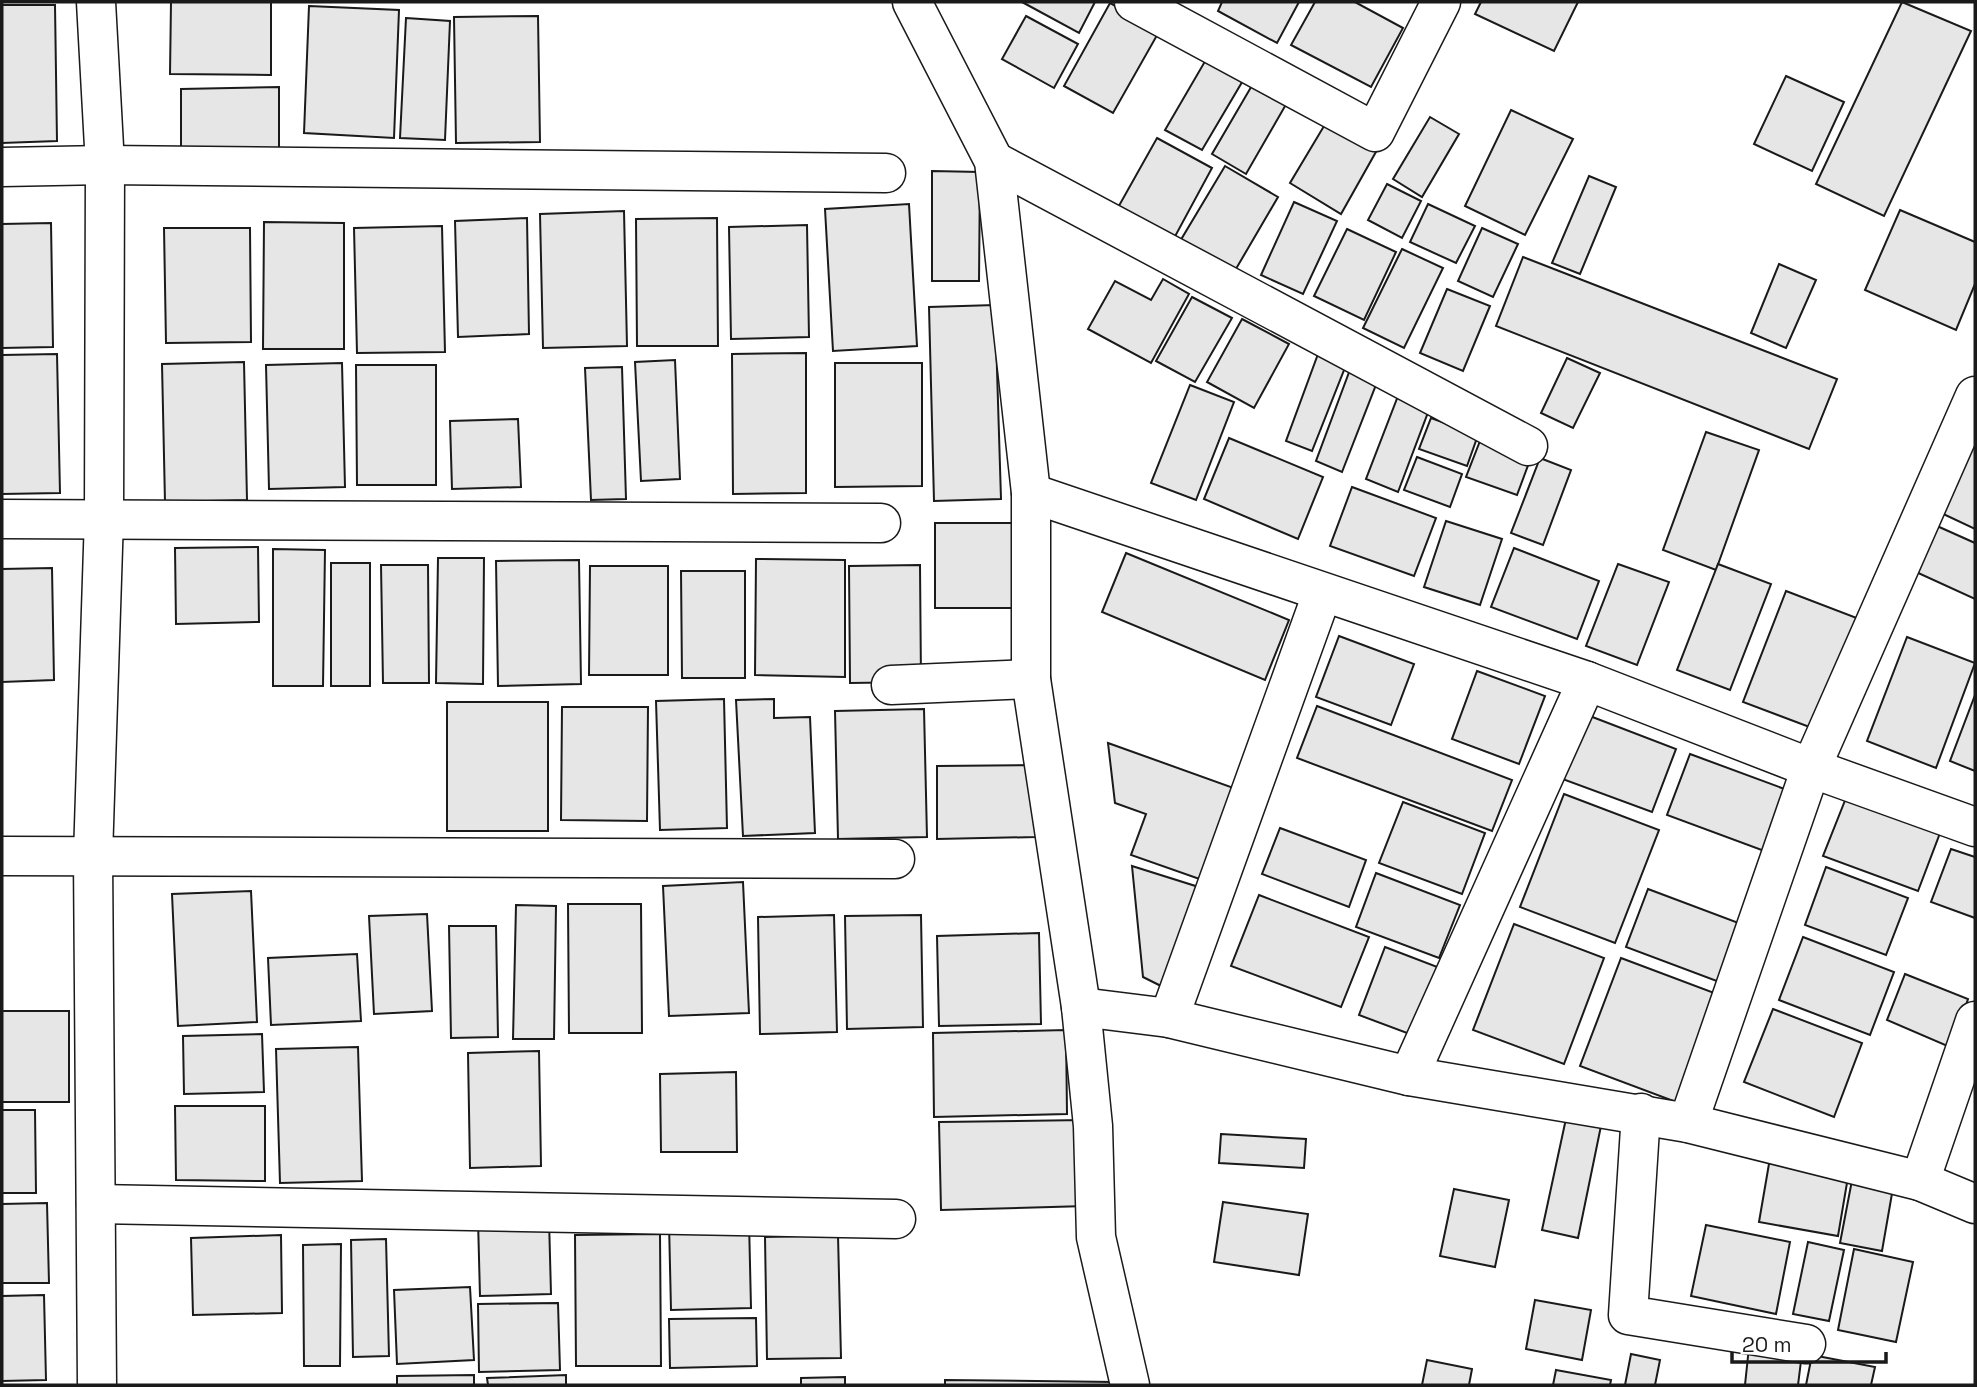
<svg xmlns="http://www.w3.org/2000/svg" width="1977" height="1387" viewBox="0 0 1977 1387" font-family="'Space Grotesk',sans-serif">
  <style>
    .building { fill: #e6e6e6; stroke: #1a1a1a; stroke-width: 2 }
    .lines { fill: none; stroke-linecap: round; stroke-linejoin: round }
    .minor-casing { stroke: #1a1a1a; stroke-width: 41 }
    .minor { stroke: #fff; stroke-width: 38 }
  </style>
  <rect width="100%" height="100%" fill="#fff"/>
  <g class="building">
    <path d="M171 2H271V75L170 74Z"/>
    <path d="M1022 2H1095L1079 33Z"/>
    <path d="M1222 2H1299L1277 43 1218 11Z"/>
    <path d="M1315 2H1355L1403 28 1371 87 1291 45Z"/>
    <path d="M1481 2H1578L1554 51 1475 14Z"/>
    <path d="M1902 2 1971 31 1884 216 1816 184Z"/>
    <path d="M1110 3 1160 30 1113 113 1064 86Z"/>
    <path d="M2 5H55L57 141 2 143Z"/>
    <path d="M309 6 399 10 394 138 304 133Z"/>
    <path d="M538 16 540 142 456 143 454 17Z"/>
    <path d="M1026 16 1078 44 1054 88 1002 59Z"/>
    <path d="M406 18 450 21 445 140 400 138Z"/>
    <path d="M1211 51 1248 72 1202 150 1165 130Z"/>
    <path d="M1786 76 1844 102 1812 171 1754 144Z"/>
    <path d="M1254 82 1288 101 1246 174 1212 154Z"/>
    <path d="M279 87V151L181 152V89Z"/>
    <path d="M1511 110 1573 139 1525 235 1465 206Z"/>
    <path d="M1430 117 1459 134 1422 197 1393 179Z"/>
    <path d="M1327 121 1377 150 1341 214 1290 183Z"/>
    <path d="M1157 138 1212 168 1172 242 1116 211Z"/>
    <path d="M1225 166 1278 197 1233 274 1179 243Z"/>
    <path d="M932 171 980 172 979 281H932Z"/>
    <path d="M1589 176 1616 187 1580 274 1552 263Z"/>
    <path d="M1387 184 1421 201 1402 238 1368 220Z"/>
    <path d="M1294 202 1337 221 1303 294 1261 275Z"/>
    <path d="M909 204 917 346 833 351 825 209Z"/>
    <path d="M1428 204 1475 226 1456 263 1410 242Z"/>
    <path d="M1900 210 1975 242V284L1956 330 1865 290Z"/>
    <path d="M624 211 627 346 543 348 540 214Z"/>
    <path d="M527 218 529 334 458 337 455 221Z"/>
    <path d="M717 218 718 346H637L636 219Z"/>
    <path d="M264 222 344 223V349H263Z"/>
    <path d="M51 223 53 347 2 348V224Z"/>
    <path d="M807 225 809 337 731 339 729 227Z"/>
    <path d="M442 226 445 352 357 353 354 228Z"/>
    <path d="M164 228H250L251 342 166 343Z"/>
    <path d="M1482 228 1518 244 1493 297 1458 281Z"/>
    <path d="M1347 229 1396 252 1364 320 1314 296Z"/>
    <path d="M1402 249 1443 268 1404 348 1363 328Z"/>
    <path d="M1523 257 1837 379 1809 449 1496 326Z"/>
    <path d="M1779 264 1816 280 1786 348 1751 333Z"/>
    <path d="M1163 279 1189 294 1151 363 1088 329 1115 281 1151 300Z"/>
    <path d="M1447 289 1490 306 1463 371 1420 353Z"/>
    <path d="M1192 297 1232 318 1195 382 1156 361Z"/>
    <path d="M995 305 1001 499 934 501 929 307Z"/>
    <path d="M1242 319 1289 344 1254 408 1207 382Z"/>
    <path d="M806 353V493L733 494 732 354Z"/>
    <path d="M57 354 60 493 2 494V355Z"/>
    <path d="M1318 354 1346 365 1312 451 1286 441Z"/>
    <path d="M1567 358 1600 373 1573 428 1541 413Z"/>
    <path d="M675 360 680 479 641 481 635 362Z"/>
    <path d="M244 362 247 500 165 502 162 364Z"/>
    <path d="M342 363 345 487 269 489 266 365Z"/>
    <path d="M835 363H922V486L835 487Z"/>
    <path d="M356 365H436V485H357Z"/>
    <path d="M622 367 626 499 591 500 585 368Z"/>
    <path d="M1351 367 1379 377 1342 472 1316 461Z"/>
    <path d="M1190 385 1234 402 1196 500 1151 483Z"/>
    <path d="M1398 396 1430 407 1398 492 1366 479Z"/>
    <path d="M1431 418 1478 435 1467 466 1419 449Z"/>
    <path d="M518 419 521 487 452 489 450 421Z"/>
    <path d="M1706 432 1759 450 1716 570 1663 550Z"/>
    <path d="M1975 433V529L1939 512Z"/>
    <path d="M1229 438 1323 477 1298 539 1204 499Z"/>
    <path d="M1480 441 1530 460 1517 495 1466 477Z"/>
    <path d="M1417 457 1462 474 1450 507 1404 490Z"/>
    <path d="M1540 458 1571 470 1543 545 1511 533Z"/>
    <path d="M1352 487 1436 518 1414 576 1330 546Z"/>
    <path d="M1446 521 1502 539 1480 605 1424 587Z"/>
    <path d="M935 523H1019L1018 608H935Z"/>
    <path d="M1937 526 1975 543V599L1916 572Z"/>
    <path d="M258 547 259 622 176 624 175 548Z"/>
    <path d="M1514 548 1599 581 1577 639 1491 607Z"/>
    <path d="M273 549 325 550 323 686H273Z"/>
    <path d="M1126 553 1289 620 1265 680 1102 612Z"/>
    <path d="M438 558H484L483 684 436 683Z"/>
    <path d="M756 559 845 560V677L755 675Z"/>
    <path d="M579 560 581 684 498 686 496 561Z"/>
    <rect x="331" y="563" width="39" height="123"/>
    <path d="M1618 564 1669 582 1637 665 1586 646Z"/>
    <path d="M1718 564 1771 584 1730 690 1677 670Z"/>
    <path d="M381 565H428L429 683H383Z"/>
    <path d="M920 565 921 682 850 683 849 566Z"/>
    <path d="M590 566H668V675H589Z"/>
    <path d="M52 568 54 680 2 682V569Z"/>
    <path d="M681 571H745V678H682Z"/>
    <path d="M1786 591 1862 620 1820 731 1743 702Z"/>
    <path d="M1339 636 1414 664 1391 725 1316 697Z"/>
    <path d="M1907 637 1975 663 1936 768 1867 741Z"/>
    <path d="M1477 671 1545 696 1519 764 1452 739Z"/>
    <path d="M1975 695V771L1950 761Z"/>
    <path d="M724 699 727 828 660 830 656 701Z"/>
    <path d="M774 699V718L810 717 815 833 743 836 736 700Z"/>
    <rect x="447" y="702" width="101" height="129"/>
    <path d="M1317 706 1512 780 1492 831 1297 758Z"/>
    <path d="M562 707H648L647 821 561 820Z"/>
    <path d="M924 709 927 837 838 839 835 711Z"/>
    <path d="M1582 713 1676 749 1652 812 1557 777Z"/>
    <path d="M1108 743 1242 791 1208 882 1131 855 1146 814 1115 803Z"/>
    <path d="M1690 754 1790 791 1767 852 1667 815Z"/>
    <path d="M1035 765 1036 837 937 839V766Z"/>
    <path d="M1564 794 1659 830 1615 943 1520 907Z"/>
    <path d="M1846 798 1940 833 1918 891 1823 856Z"/>
    <path d="M1403 802 1485 833 1462 894 1379 863Z"/>
    <path d="M1280 828 1366 860 1349 907 1262 874Z"/>
    <path d="M1951 849 1975 857V918L1931 902Z"/>
    <path d="M1132 866 1205 889 1169 990 1143 977Z"/>
    <path d="M1826 867 1908 898 1886 955 1805 925Z"/>
    <path d="M1376 873 1460 905 1439 958 1356 927Z"/>
    <path d="M743 882 749 1013 669 1016 663 886Z"/>
    <path d="M1648 889 1744 925 1722 983 1626 947Z"/>
    <path d="M251 891 257 1022 178 1026 172 894Z"/>
    <path d="M1259 895 1369 937 1341 1007 1231 966Z"/>
    <path d="M568 904H641L642 1033H569Z"/>
    <path d="M516 905 556 906 554 1039H513Z"/>
    <path d="M427 914 432 1011 374 1014 369 916Z"/>
    <path d="M834 915 837 1032 760 1034 758 917Z"/>
    <path d="M921 915 923 1027 847 1029 845 916Z"/>
    <path d="M1514 924 1604 958 1564 1064 1473 1030Z"/>
    <path d="M449 926H496L498 1037 451 1038Z"/>
    <path d="M1039 933 1041 1024 939 1026 937 936Z"/>
    <path d="M1803 937 1894 972 1870 1035 1779 1000Z"/>
    <path d="M1385 947 1440 968 1415 1036 1359 1015Z"/>
    <path d="M357 954 361 1021 271 1025 268 958Z"/>
    <path d="M1621 958 1717 994 1676 1102 1580 1066Z"/>
    <path d="M1905 974 1968 999 1952 1048 1887 1020Z"/>
    <path d="M1773 1009 1862 1043 1834 1117 1744 1082Z"/>
    <rect x="2" y="1011" width="67" height="91"/>
    <path d="M1066 1030 1067 1114 934 1117 933 1033Z"/>
    <path d="M262 1034 264 1092 184 1094 183 1036Z"/>
    <path d="M358 1047 362 1181 280 1183 276 1049Z"/>
    <path d="M539 1051 541 1166 470 1168 468 1053Z"/>
    <path d="M736 1072 737 1152H661L660 1074Z"/>
    <path d="M175 1106H265V1181L176 1180Z"/>
    <path d="M2 1110H35L36 1193H2Z"/>
    <path d="M1567 1114 1602 1121 1578 1238 1542 1230Z"/>
    <path d="M1084 1120 1086 1206 941 1210 939 1122Z"/>
    <path d="M1221 1134 1306 1139 1304 1168 1219 1163Z"/>
    <path d="M1770 1158 1849 1171 1838 1236 1759 1222Z"/>
    <path d="M1853 1175 1894 1182 1882 1251 1840 1243Z"/>
    <path d="M1454 1189 1509 1200 1495 1267 1440 1256Z"/>
    <path d="M1223 1202 1308 1214 1299 1275 1214 1262Z"/>
    <path d="M47 1203 49 1283H2V1204Z"/>
    <path d="M549 1219 551 1294 480 1296 478 1220Z"/>
    <path d="M749 1221 751 1308 671 1310 669 1223Z"/>
    <path d="M1706 1225 1790 1242 1776 1314 1691 1296Z"/>
    <path d="M660 1234 661 1366H576L575 1235Z"/>
    <path d="M281 1235 282 1313 193 1315 191 1238Z"/>
    <path d="M838 1235 841 1358 767 1359 765 1237Z"/>
    <path d="M386 1239 389 1356 353 1357 351 1240Z"/>
    <path d="M1808 1242 1844 1250 1829 1321 1793 1314Z"/>
    <path d="M341 1244 340 1366H304L303 1245Z"/>
    <path d="M1854 1249 1913 1262 1896 1342 1838 1330Z"/>
    <path d="M470 1287 474 1360 397 1364 394 1290Z"/>
    <path d="M44 1295 46 1380 2 1381V1296Z"/>
    <path d="M1535 1300 1591 1310 1582 1360 1526 1349Z"/>
    <path d="M558 1303 560 1370 479 1372 478 1304Z"/>
    <path d="M756 1318 757 1366 670 1368 669 1319Z"/>
    <path d="M1749 1347 1802 1353 1798 1385H1745Z"/>
    <path d="M1631 1354 1660 1360 1655 1385H1625Z"/>
    <path d="M1812 1355 1875 1367 1871 1385H1806Z"/>
    <path d="M1427 1360 1472 1369 1469 1385H1422Z"/>
    <path d="M1556 1370 1611 1380 1610 1385H1553Z"/>
    <path d="M474 1375V1385H397V1376Z"/>
    <path d="M566 1375V1385H488L487 1378Z"/>
    <path d="M845 1377V1385H801V1378Z"/>
    <path d="M945 1380 1114 1382V1385H945Z"/>
  </g>
  <g class="lines">
    <g class="minor-casing">
      <g id="minor">
        <path d="M96 2 105 165 104 517 93 856 97 1385"/>
        <path d="M912 2 994 161 1031 493V679L1081 1007 1093 1126 1096 1237 1130 1385"/>
        <path d="M1134 2 1375 132 1441 2"/>
        <path d="M994 161 1528 446"/>
        <path d="M2 167 105 165 886 173"/>
        <path d="M1031 493 1587 681 1811 768 1975 827"/>
        <path d="M2 519 881 523"/>
        <path d="M891 685 1031 679"/>
        <path d="M2 856 895 859"/>
        <path d="M1081 1007 1169 1018 1409 1076 1688 1123 1920 1181 1975 1204"/>
        <path d="M1169 1018 1322 594"/>
        <path d="M1409 1076 1587 681"/>
        <path d="M1641 1113 1628 1315 1806 1344"/>
        <path d="M1688 1123 1811 768 1975 396"/>
        <path d="M1920 1181 1975 1021"/>
        <path d="M96 1204 896 1219"/>
      </g>
    </g>
    <use href="#minor" class="minor"/>
  </g>
  <rect width="1977" height="1387" fill="none" stroke="#1a1a1a" stroke-width="7"/>
  <path d="M1732 1352v10h154v-10" fill="none" stroke="#1a1a1a" stroke-width="3.5"/>
  <text x="1742" y="1352" font-size="21" fill="#1a1a1a" stroke="#ffffff" stroke-width="5" paint-order="stroke">20 m</text>
</svg>
